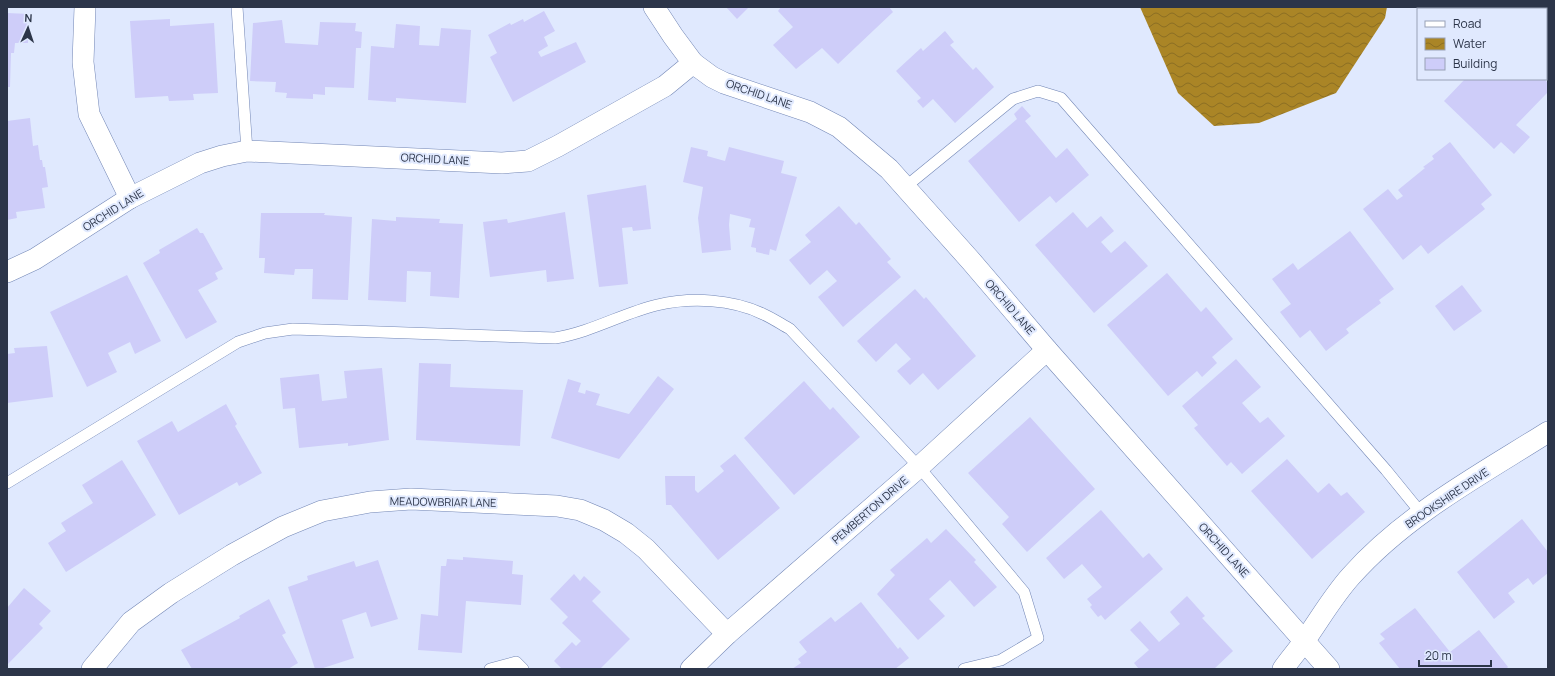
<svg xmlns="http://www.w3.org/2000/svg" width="1555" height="676" viewBox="0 0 1555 676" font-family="Manrope,sans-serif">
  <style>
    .water { fill: url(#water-waves) }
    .building { fill: #cecdf9 }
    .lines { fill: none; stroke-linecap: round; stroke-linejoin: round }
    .service-casing { stroke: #7286b5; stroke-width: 12 }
    .minor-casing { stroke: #7286b5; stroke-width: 22 }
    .service { stroke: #fff; stroke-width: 11 }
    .minor { stroke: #fff; stroke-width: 21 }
    .labels { text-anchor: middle; stroke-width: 4; stroke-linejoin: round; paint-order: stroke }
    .street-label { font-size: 11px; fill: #2c3549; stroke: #e0e9fe }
  </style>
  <defs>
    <pattern id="water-waves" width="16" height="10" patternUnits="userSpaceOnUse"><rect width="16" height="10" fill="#aa8526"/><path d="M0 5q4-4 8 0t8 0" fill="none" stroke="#8b6e23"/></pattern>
  </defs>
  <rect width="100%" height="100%" fill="#e0e9fe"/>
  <path class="water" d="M1140 7H1387L1385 18 1336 93 1259 123 1214 126 1178 93Z"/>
  <g class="building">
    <path d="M726 7H749L737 19Z"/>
    <path d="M781 7H889L893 12 838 64 822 48 796 69 773 45 793 27 778 11Z"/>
    <path d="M1526 7H1548V38L1546 35V9H1527Z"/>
    <path d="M544 11 555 31 544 37 548 46 538 52 541 57 576 42 586 62 513 102 490 57 497 53 488 35 510 23 511 25 523 19 524 22Z"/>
    <path d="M7 13 29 14 28 43H15L14 53H11L10 87H7Z"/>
    <path d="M170 19V26L214 23 218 93 193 94 194 100 169 101 168 96 135 98 130 21Z"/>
    <path d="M282 20 285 43 318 45 320 22 356 23 355 31 362 32 361 48H356L354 88 325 87V95L313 94V99L286 98 287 93 275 92 276 82 250 81 253 23Z"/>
    <path d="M396 24 420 26 419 45 439 46 441 28 471 30 466 103 396 98V102L368 100 371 46 394 48Z"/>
    <path d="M945 31 954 42 950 45 973 70 976 67 994 87 955 123 933 99 923 108 917 101 921 98 896 71 921 48 923 51Z"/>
    <path d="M1465 79H1544L1548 83V92L1516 125 1530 137 1514 154 1501 142 1494 149 1444 101Z"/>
    <path d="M1022 106 1031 116 1025 121 1056 158 1067 148 1089 175 1056 203 1050 196 1019 222 968 161 1017 119 1014 114Z"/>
    <path d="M30 118 33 146 38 145 40 160H42L43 167H45L48 187 42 188 45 208 16 212 17 218 7 220V121Z"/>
    <path d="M1450 142 1492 195 1481 204 1485 209 1428 254 1421 245 1403 260 1363 209 1388 189 1397 200 1403 196 1398 190 1425 168 1423 167 1434 159 1432 156Z"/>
    <path d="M691 147 708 151 707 156 725 161 729 147 784 161 781 173 797 177 776 251 770 249 769 255 756 252V248L751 247 755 228 749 227 751 219 730 214 729 225 731 250 702 253 698 218 703 187 683 182Z"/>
    <path d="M646 185 651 229 633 231 632 227 622 228 628 284 599 287 587 195Z"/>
    <path d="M839 206 856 225 859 222 891 259 887 262 901 277 843 327 818 297 837 281 827 270 810 285 789 260 811 242 805 235Z"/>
    <path d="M565 212 574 279 547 282 546 270 490 277 483 222 507 219 508 223Z"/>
    <path d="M1073 212 1087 228 1101 216 1114 231 1101 242 1111 253 1125 241 1148 266 1094 313 1035 245Z"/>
    <path d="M261 213H325L324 215 352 217 348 300 312 299 313 269H295L294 275 264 273 265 258H259Z"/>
    <path d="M396 217 440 219 439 223 463 224 459 298 430 296 431 272 407 271 406 302 368 300 372 219 396 221Z"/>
    <path d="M197 228 200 233H203L223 269 215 273 218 279 198 290 217 322 186 339 143 263 160 253 159 250Z"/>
    <path d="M1350 231 1394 289 1379 300 1381 303 1346 329 1349 333 1326 351 1310 330 1300 338 1280 312 1291 304 1272 279 1293 263 1298 270Z"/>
    <path d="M1167 273 1201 312 1206 307 1233 339 1212 357 1217 363 1202 377 1197 371 1168 396 1107 325Z"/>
    <path d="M127 275 161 341 135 354 130 342 108 353 117 372 87 387 50 312Z"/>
    <path d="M1462 285 1482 311 1454 331 1435 306Z"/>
    <path d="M915 289 924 299 926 297 976 356 938 390 923 373 910 385 897 371 911 359 896 343 876 362 857 341Z"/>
    <path d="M47 346 53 397 7 403V354L15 353 14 348Z"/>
    <path d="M1236 359 1261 387 1242 403 1260 423 1268 417 1285 436 1242 474 1231 462 1227 466 1194 428 1198 425 1182 406Z"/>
    <path d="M419 363 451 364 450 387 523 390 520 446 416 440Z"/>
    <path d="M382 368 389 440 348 446V443L299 448 295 408 283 409 280 378 319 374 322 401 347 398 344 371Z"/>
    <path d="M658 376 674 389 619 459 551 438 568 379 581 383 578 392 585 394 586 390 600 394 596 405 629 414Z"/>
    <path d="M804 381 830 410 833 407 860 437 794 495 744 438Z"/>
    <path d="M226 404 237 424 235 426 262 473 239 486 237 482 179 515 137 441 172 421 178 432Z"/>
    <path d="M1030 417 1095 489 1027 552 1002 524 1009 517 968 473Z"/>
    <path d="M735 454 780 508 718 560 671 505H666L665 476H695V490L698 493 724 471 720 466Z"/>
    <path d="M1287 459 1318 493 1329 483 1341 496 1347 492 1365 512 1312 559 1251 491Z"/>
    <path d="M122 460 156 515 66 572 48 543 66 531 61 523 93 503 82 485Z"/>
    <path d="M1101 510 1143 558 1149 553 1163 569 1105 620 1101 615 1098 617 1090 607 1092 605 1087 599 1102 587 1082 564 1064 579 1046 558Z"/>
    <path d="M1522 519 1548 552V573L1533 585 1528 578 1508 593 1515 602 1494 619 1457 572Z"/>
    <path d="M946 529 976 560 974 562 997 587 974 607 950 580 929 599 945 616 918 640 877 594 895 575 890 570 927 538 931 543Z"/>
    <path d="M463 557 513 561 512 574 523 575 521 605 466 601 462 653 418 650 421 614 438 616 441 566H446L447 559 463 560Z"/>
    <path d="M378 560 398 619 371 627 366 612 342 620 354 658 320 669H315L288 587 308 580 307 576 354 561 356 567Z"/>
    <path d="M574 574 580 581 584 576 601 592 592 601 630 639 600 669H562L554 661 572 642 576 646 581 641 562 623 568 617 550 599Z"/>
    <path d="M24 588 51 611 39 624 43 628 7 665V608Z"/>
    <path d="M1187 596 1205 616 1202 618 1233 651 1214 669H1139L1134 663 1149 650 1130 630 1140 621 1159 642 1180 624 1170 612Z"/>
    <path d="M269 599 286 633 282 635 298 663 288 669H192L181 650 240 618 239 616Z"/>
    <path d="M861 602 898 649 900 647 909 658 895 669H792L801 663 798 659 807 652 799 642 831 617 835 622Z"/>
    <path d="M1415 608 1450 652 1479 630 1508 667 1506 669H1400L1379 643 1385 639 1380 634Z"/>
  </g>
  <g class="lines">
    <g class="service-casing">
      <g id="service">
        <path d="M237 7 247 151"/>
        <path d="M904 188 1013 99 1038 91 1061 98 1386 470 1421 513"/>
        <path d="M7 483 238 342 265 333 293 329 555 338C592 332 623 313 657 305 691 297 732 299 763 314 772 318 781 324 790 329L919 467 1024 592 1038 638 1001 660 964 669"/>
        <path d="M490 669 516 662 523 669"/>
      </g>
    </g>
    <g class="minor-casing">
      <g id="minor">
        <path d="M85 7 83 62 89 114 130 198"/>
        <path d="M654 7 673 36 693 63"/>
        <path d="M7 272 35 259 130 198 200 163 222 156 247 151 502 163 528 161 558 146 665 86 693 63 712 77 724 83 810 112 839 127 889 169 971 261 1047 350 1329 669"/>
        <path d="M92 669 131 622 171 593 232 555 283 527 322 511 370 502 411 499 557 506 580 510 604 520 626 533 646 549 727 634"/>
        <path d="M691 669 727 634 919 467 1047 350"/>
        <path d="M1283 669C1290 659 1298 650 1305 640 1320 619 1333 596 1351 576 1405 515 1480 475 1548 432"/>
      </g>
    </g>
    <use href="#service" class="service"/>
    <use href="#minor" class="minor"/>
  </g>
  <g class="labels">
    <g class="street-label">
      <text transform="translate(759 94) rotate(19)" y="4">ORCHID LANE</text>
      <text transform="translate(435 159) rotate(3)" y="4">ORCHID LANE</text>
      <text transform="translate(113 210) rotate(-32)" y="4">ORCHID LANE</text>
      <text transform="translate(1010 307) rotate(49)" y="4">ORCHID LANE</text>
      <text transform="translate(1447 498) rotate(-34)" y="4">BROOKSHIRE DRIVE</text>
      <text transform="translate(443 502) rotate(1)" y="4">MEADOWBRIAR LANE</text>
      <text transform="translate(870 510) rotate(-41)" y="4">PEMBERTON DRIVE</text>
      <text transform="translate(1224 550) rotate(48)" y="4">ORCHID LANE</text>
    </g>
  </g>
  <rect width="1555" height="676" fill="none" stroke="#2c3549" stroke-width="16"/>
  <rect x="1417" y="8" width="130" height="72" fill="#e0e9fe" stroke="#98a1b6"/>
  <rect x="1425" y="21" width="20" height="6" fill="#ffffff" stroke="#98a1b6"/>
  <text x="1453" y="28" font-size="12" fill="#2c3549">Road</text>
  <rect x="1425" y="38" width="20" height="12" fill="url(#water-waves)" stroke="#98a1b6"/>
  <text x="1453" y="48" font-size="12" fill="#2c3549">Water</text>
  <rect x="1425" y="58" width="20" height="12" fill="#cecdf9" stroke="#98a1b6"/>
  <text x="1453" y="68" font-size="12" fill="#2c3549">Building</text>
  <g transform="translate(28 28) rotate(3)" stroke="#e0e9fe" stroke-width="3" paint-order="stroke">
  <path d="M0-3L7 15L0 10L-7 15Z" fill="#2c3549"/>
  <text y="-6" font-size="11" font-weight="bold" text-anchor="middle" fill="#2c3549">N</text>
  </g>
  <path d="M1419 660v6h72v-6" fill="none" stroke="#2c3549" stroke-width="2"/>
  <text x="1425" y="660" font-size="12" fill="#2c3549" stroke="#e0e9fe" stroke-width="3" paint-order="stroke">20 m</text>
</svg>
